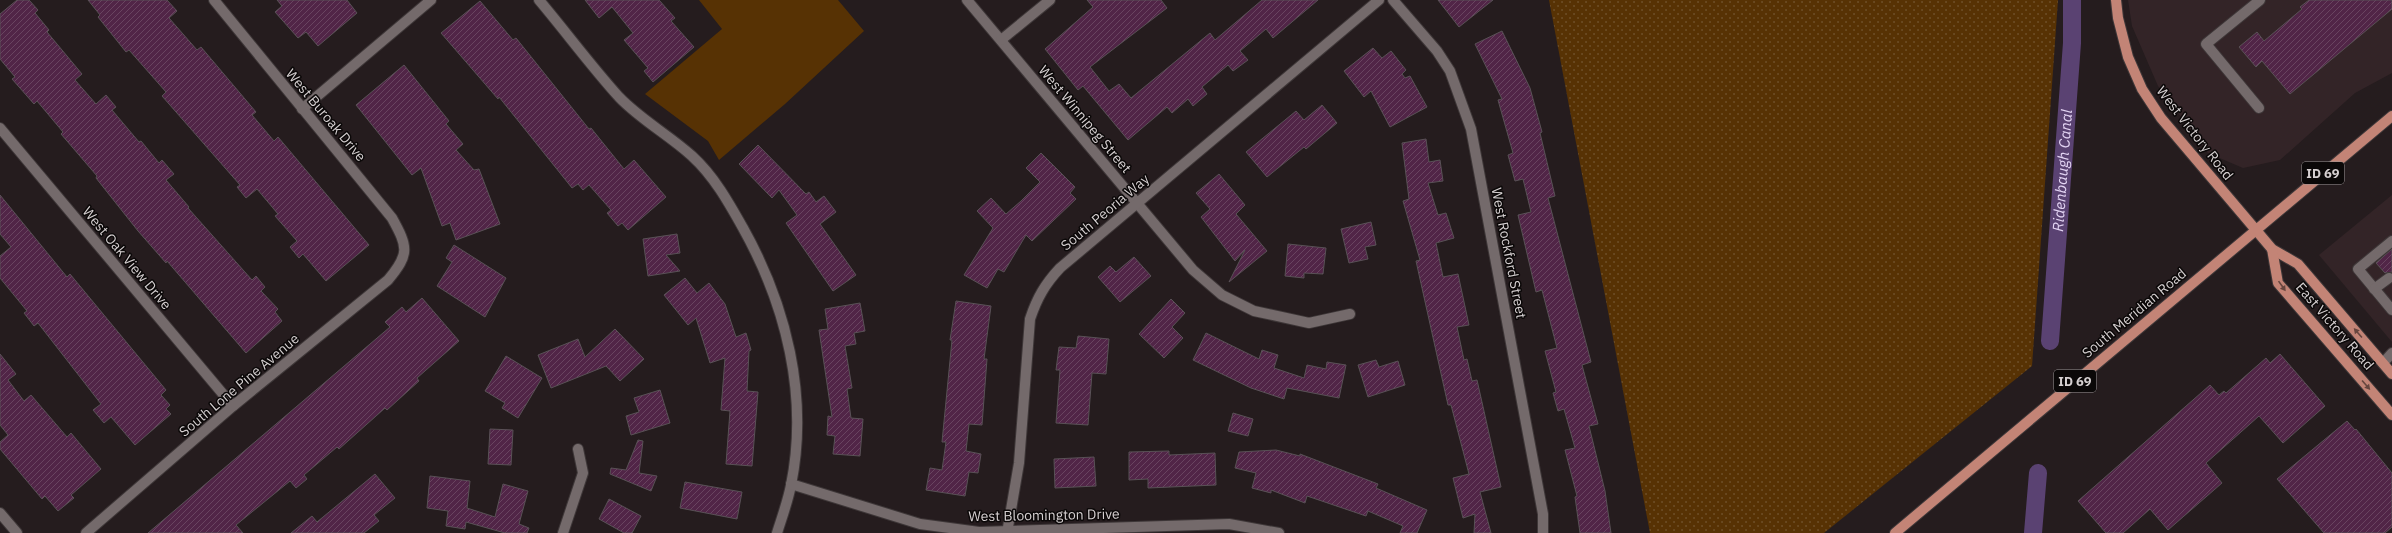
<svg xmlns="http://www.w3.org/2000/svg" width="2392" height="533" viewBox="0 0 2392 533" font-family="'IBM Plex Sans',sans-serif">
  <style>
    .built { fill: #332427 }
    .grass { fill: url(#grass-dots) }
    .park { fill: #573204 }
    .lines { fill: none; stroke-linecap: round; stroke-linejoin: round }
    .canal { stroke: #5a4272; stroke-width: 18 }
    .building { fill: url(#building-hatch); stroke: #595156 }
    .minor-casing { stroke: #3e3738; stroke-width: 12 }
    .major-casing { stroke: #3e3738; stroke-width: 12 }
    .minor { stroke: #746a6b; stroke-width: 10 }
    .major { stroke: #c38476; stroke-width: 10 }
    .oneway { fill: #67463f }
    .labels { text-anchor: middle; stroke-width: 3; stroke-linejoin: round; paint-order: stroke }
    .shield { fill: #0b0808; stroke: #999495; stroke-width: 1 }
    .shield-label { font-size: 13px; font-weight: bold; fill: #d6d0d1 }
    .street-label { font-size: 14px; fill: #d6d0d1; stroke: #0b0808 }
    .water-label { font-size: 15px; font-style: italic; fill: #e4d5f4; stroke: #0b0808 }
  </style>
  <defs>
    <pattern id="grass-dots" width="8" height="8" patternUnits="userSpaceOnUse"><rect width="8" height="8" fill="#573204"/><path d="M2 2h.1M6 6h.1" fill="none" stroke="#6e4f28" stroke-width="1.8" stroke-linecap="round"/></pattern>
    <pattern id="building-hatch" width="6" height="6" patternUnits="userSpaceOnUse"><rect width="6" height="6" fill="#512547"/><path d="M-1 1l2-2M0 6l6-6M5 7l2-2" fill="none" stroke="#694460"/></pattern>
  </defs>
  <rect width="100%" height="100%" fill="#251c1e"/>
  <g class="built">
    <path d="M2128 0H2392V73L2355 93 2280 160 2243 168 2208 153 2158 86 2132 26Z"/>
    <path d="M2392 195V342L2319 255Z"/>
  </g>
  <path class="grass" d="M1549 0H2058L2032 366 1824 533H1650Z"/>
  <path class="park" d="M699 0H838L864 31 785 104 719 160 708 141 645 94 722 29Z"/>
  <g class="lines">
    <g class="canal">
      <path id="s1" d="M2050 341 2072 43V0"/>
      <path d="M2033 533 2038 473"/>
    </g>
  </g>
  <g class="building">
    <path d="M17 0H29L38 10 35 13 49 30 47 32 82 74 75 80 96 104 106 95 116 107 112 110 139 142 141 141 159 163 162 160 174 174 166 180 189 207 188 208 252 280 256 276 265 287 261 291 278 309 275 312 282 321 246 353 167 261 166 263 138 231 96 178 97 176 61 134 63 132 37 101 34 104 12 79 15 77 0 59V14Z"/>
    <path d="M88 0H167L177 11 169 18 197 50 201 47 256 112 252 115 274 141 278 137 369 245 326 281 303 254 299 258 290 247 297 241 275 216 278 214 257 189 246 198 237 187 240 185 162 96 166 92 129 50 126 52 98 17 100 15Z"/>
    <path d="M277 0H347L357 13 318 46 306 32 298 38 275 12 282 6Z"/>
    <path d="M585 0H659L675 18 671 21 694 47 653 82 644 71 648 68 624 40 633 33 612 7 599 18Z"/>
    <path d="M1087 0H1161L1167 8 1090 67 1109 91 1119 84 1131 98 1210 33 1215 40 1262 0H1318L1273 38 1266 29 1240 51 1248 60 1233 71 1228 65 1202 87 1207 94 1193 106 1188 99 1172 113 1167 107 1128 140 1083 86 1078 90 1045 49 1093 7Z"/>
    <path d="M1438 0H1493L1459 27Z"/>
    <path d="M2309 0H2392V9L2290 94 2262 61 2256 67 2239 47 2257 32 2264 41 2302 9 2300 7Z"/>
    <path d="M480 1 513 40 516 38 589 129 591 128 624 169 634 160 666 197 628 230 622 223 618 226 607 213 611 210 589 185 583 190 578 184 572 188 499 97 498 99 441 33Z"/>
    <path d="M1502 31 1530 88 1542 132 1540 133 1555 196 1548 198 1591 362 1582 365 1598 424 1589 426 1605 491 1611 533H1580L1575 497 1577 496 1565 450 1575 448 1564 409 1558 411 1553 393 1556 392 1545 351 1557 348 1542 290 1536 292 1518 215 1531 212 1523 179 1515 181 1508 155 1513 153 1498 100 1502 99 1475 44Z"/>
    <path d="M1373 48 1382 58 1391 51 1406 70 1402 74 1405 78 1410 76 1427 107 1390 127 1371 91 1364 97 1344 71Z"/>
    <path d="M404 65 449 121 446 124 463 144 456 150 474 170 479 169 500 224 456 240 450 223 442 226 421 168 412 175 356 105Z"/>
    <path d="M1322 105 1337 123 1306 149 1304 147 1267 177 1246 152 1296 111 1304 120Z"/>
    <path d="M1426 139 1429 162 1440 160 1443 181 1428 183 1438 215 1446 213 1454 238 1436 243 1443 277 1458 274 1469 325 1457 327 1464 360 1467 359 1472 381 1477 380 1501 487 1480 492 1491 533H1474L1475 514 1463 518 1453 478 1469 474 1451 405H1448L1416 261 1420 260 1403 201 1409 199 1402 143Z"/>
    <path d="M758 145 806 194 809 192 816 202 824 196 836 212 820 224 856 275 833 291 786 223 797 215 779 190 772 198 739 164Z"/>
    <path d="M1041 153 1075 187 1070 193 1076 199 1032 241 1026 235 1004 272 998 269 987 288 964 275 993 228 977 211 991 198 1006 214 1021 201 1040 182 1026 168Z"/>
    <path d="M1219 174 1245 205 1236 214 1267 251 1229 282 1245 250 1235 261 1201 217 1210 209 1196 193Z"/>
    <path d="M0 195 67 277 70 274 166 390 161 395 170 405 166 409 171 414 135 445 111 417 104 423 93 410 101 404 38 323 34 326 24 313 27 311 0 278V256L11 247 0 234Z"/>
    <path d="M1371 222 1376 245 1365 247 1368 259 1349 263 1341 229Z"/>
    <path d="M677 234 680 253 666 255 680 271 648 276 643 239Z"/>
    <path d="M1288 244 1326 248 1323 274 1304 273V278L1285 276Z"/>
    <path d="M454 245 506 278 485 317 437 286 452 262 446 258Z"/>
    <path d="M2392 249V272L2385 273 2376 263Z"/>
    <path d="M1134 257 1151 276 1120 302 1098 277 1110 266 1116 272Z"/>
    <path d="M685 278 697 293 709 283 725 304 736 337 746 333 751 350 749 351 747 391 758 392 752 466 726 464 730 411 721 410 725 358 710 363 696 318 688 325 664 295Z"/>
    <path d="M422 298 459 341 417 378 419 381 387 410 385 408 339 449 337 447 304 475 307 479 296 488 290 481 236 525 243 533H148L390 327 385 322 402 307 406 312Z"/>
    <path d="M1171 299 1185 313 1172 327 1183 338 1164 358 1139 334Z"/>
    <path d="M956 301 991 306 984 359H987L982 425 969 424 966 451 981 454 978 473 969 472 965 496 926 490 930 468 942 470 946 442H942L952 340H950Z"/>
    <path d="M860 303 865 331 854 333 856 344 845 346 852 388 847 389 851 418 863 419 860 456 833 454 835 436 827 435 828 416 832 417 819 330 828 329 825 309Z"/>
    <path d="M615 329 644 359 620 381 606 366 551 388 538 355 578 339 585 357Z"/>
    <path d="M1206 333 1259 359 1262 350 1278 355 1274 368 1304 378 1307 365 1326 369 1327 362 1346 365 1339 398 1287 388 1284 399 1251 388 1193 360Z"/>
    <path d="M1078 336 1109 339 1106 374 1092 373 1088 425 1056 423 1060 370H1056L1059 347 1076 348Z"/>
    <path d="M0 354 16 374 8 380 24 401 31 395 67 437 71 433 101 469 71 495 74 498 58 511 45 496 42 499 0 449V442L8 435 0 425Z"/>
    <path d="M2280 354 2325 406 2283 443 2259 416 2206 463 2222 483 2168 530 2150 509 2123 533H2106L2078 501 2210 385 2219 395 2224 391 2226 393 2266 358 2270 363Z"/>
    <path d="M506 356 542 378 518 418 502 408 505 403 485 391Z"/>
    <path d="M1376 360 1379 367 1398 361 1405 385 1368 397 1358 365Z"/>
    <path d="M660 390 670 423 631 435 626 416 639 412 634 398Z"/>
    <path d="M1233 413 1253 419 1248 436 1228 431Z"/>
    <path d="M2347 421 2355 430 2356 429 2392 473V527L2385 533H2324L2277 479Z"/>
    <path d="M490 429 513 430 511 465 488 464Z"/>
    <path d="M638 440 643 441 639 473 657 476 651 491 610 474 611 468 626 470Z"/>
    <path d="M1276 450 1300 456V454L1378 484 1376 488 1427 510 1417 533H1400L1403 526 1368 511 1366 516 1307 496 1305 503 1271 490V493L1252 488 1256 473 1235 468 1239 452Z"/>
    <path d="M1169 451V455L1215 453 1216 485 1148 488V479L1129 480V452Z"/>
    <path d="M1094 457 1096 486 1055 488 1054 459Z"/>
    <path d="M375 474 395 498 374 515 379 521 364 533H291L312 516 317 522Z"/>
    <path d="M430 476 470 481 467 508 495 517 503 484 528 491 519 524 529 528 527 533H505L466 522 465 529 446 526 448 511 427 508Z"/>
    <path d="M685 482 742 492 737 519 680 508Z"/>
    <path d="M609 499 641 516 632 533H624L599 519Z"/>
  </g>
  <g class="lines">
    <g class="minor-casing">
      <g id="minor">
        <path d="M539 0C566 32 591 66 619 97 641 120 669 135 692 156 714 176 729 203 743 228 786 305 809 396 791 485 788 501 782 517 777 533"/>
        <path d="M967 0 1193 270 1222 295 1254 311 1309 323 1350 314"/>
        <path d="M1393 0 1437 51 1450 71 1471 129 1543 514V533"/>
        <path d="M1001 40 1050 0"/>
        <path d="M2259 108 2206 44 2260 0"/>
        <path d="M302 109 431 0"/>
        <path d="M0 128 233 406"/>
        <path d="M2392 241 2358 269 2392 310"/>
        <path d="M2374 289 2389 278"/>
        <path d="M2383 363 2392 353"/>
        <path d="M791 484 920 524 979 532 1229 524 1279 533"/>
        <path d="M0 513 17 533"/>
        <path d="M86 533 233 406 388 280C410 254 408 247 392 218L214 0"/>
        <path d="M563 533 583 473 578 449"/>
        <path d="M1007 533 1019 463 1030 319C1037 298 1045 284 1060 268L1379 0"/>
      </g>
    </g>
    <g class="major-casing">
      <g id="major">
        <path d="M2116 0 2118 18 2128 57 2142 89 2161 118 2272 249 2298 264 2392 374"/>
        <path d="M2272 249 2278 283 2392 415"/>
        <path d="M1895 533 2392 116"/>
      </g>
    </g>
    <use href="#minor" class="minor"/>
    <use href="#major" class="major"/>
  </g>
  <defs><path id="oneway-solid" d="M-6-.8H1V-3.2L6.5 0L1 3.2V.8H-6Z"/></defs>
  <g class="oneway">
    <use href="#oneway-solid" transform="translate(2282 286) rotate(55)"/>
    <use href="#oneway-solid" transform="translate(2358 333) rotate(-131)"/>
    <use href="#oneway-solid" transform="translate(2366 385) rotate(49)"/>
  </g>
  <g class="labels">
    <g class="shield">
      <rect x="2302" y="162" width="42" height="22" rx="3"/>
      <rect x="2054" y="370" width="42" height="22" rx="3"/>
    </g>
    <g class="shield-label">
      <text x="2323" y="178">ID 69</text>
      <text x="2075" y="386">ID 69</text>
    </g>
    <g class="street-label">
      <text transform="translate(326 115) rotate(50)" y="5">West Buroak Drive</text>
      <text transform="translate(1085 119) rotate(50)" y="5">West Winnipeg Street</text>
      <text transform="translate(2195 133) rotate(52)" y="5">West Victory Road</text>
      <text transform="translate(1105 212) rotate(-40)" y="5">South Peoria Way</text>
      <text transform="translate(1509 253) rotate(79)" y="5">West Rockford Street</text>
      <text transform="translate(127 258) rotate(50)" y="5">West Oak View Drive</text>
      <text transform="translate(2134 313) rotate(-40)" y="5">South Meridian Road</text>
      <text transform="translate(2335 326) rotate(49)" y="5">East Victory Road</text>
      <text transform="translate(239 385) rotate(-40)" y="5">South Lone Pine Avenue</text>
      <text transform="translate(1044 515) rotate(-1)" y="5">West Bloomington Drive</text>
    </g>
    <g class="water-label">
      <text dy="5" stroke="none"><textPath href="#s1" startOffset="171">Ridenbaugh Canal</textPath></text>
    </g>
  </g>
</svg>
